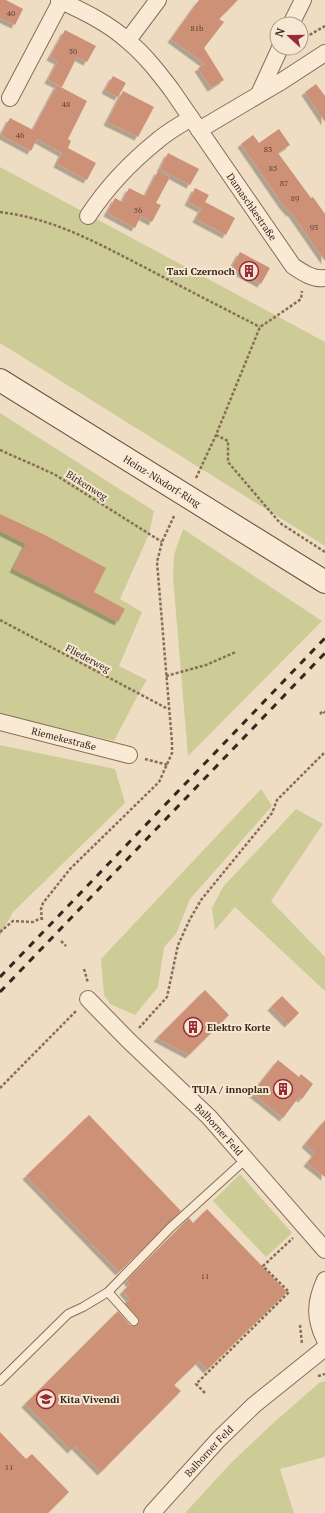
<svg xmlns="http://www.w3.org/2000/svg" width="325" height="1513" viewBox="0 0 325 1513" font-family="'PT Serif',serif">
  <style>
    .green { fill: #cdcc96 }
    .building { fill: #cd9178; filter: url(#shadow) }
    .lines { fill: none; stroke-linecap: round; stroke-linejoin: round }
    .service-casing { stroke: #896d59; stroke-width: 10 }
    .minor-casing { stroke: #896d59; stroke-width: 18 }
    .secondary-casing { stroke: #6a4e3d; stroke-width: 24 }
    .path { stroke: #896d59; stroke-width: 2.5; stroke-dasharray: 3 2; stroke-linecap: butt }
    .service { stroke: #f9ead6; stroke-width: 8 }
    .minor { stroke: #f9ead6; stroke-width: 16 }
    .secondary { stroke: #f9ead6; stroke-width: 22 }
    .rail { stroke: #38271e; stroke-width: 3; stroke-dasharray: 7 7; stroke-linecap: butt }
    .labels { text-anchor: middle; stroke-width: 4; stroke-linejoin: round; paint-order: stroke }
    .number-label { font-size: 8px; fill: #5d4234 }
    .street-label { font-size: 10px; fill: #38271e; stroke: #f6e7d2 }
    .poi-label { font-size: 10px; font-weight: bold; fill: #38271e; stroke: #f6e7d2; text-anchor: end }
  </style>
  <defs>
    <filter id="shadow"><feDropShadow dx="-3.5" dy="3.5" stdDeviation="0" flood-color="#0004"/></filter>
  </defs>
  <rect width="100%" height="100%" fill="#eedcc3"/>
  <g class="green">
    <path d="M0 167 325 342V546L0 343Z"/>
    <path d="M0 413 154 511 149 534 120 599 142 612 119 666 147 680 139 693 114 741 0 714Z"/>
    <path d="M183 529 322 621 188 756 173 577 174 555Z"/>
    <path d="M0 745 115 769 125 803 13 912 0 936Z"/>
    <path d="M261 789 272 806 190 899 176 934 164 947 158 987 135 1015 110 1004 104 995 101 959Z"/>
    <path d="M296 809 323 824 271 901 325 957V991L235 907 215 930 212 908 223 887Z"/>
    <path d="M240 1174 292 1233 266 1257 213 1201Z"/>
    <path d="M325 1381V1457L280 1469 294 1513H185L231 1463 271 1425 319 1383Z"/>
  </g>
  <g class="building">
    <path d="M0 0H6L23 9 15 25 0 18Z"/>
    <path d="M199 0H238L219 19 224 22 204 48 224 80 211 88 198 68 205 64 171 39Z"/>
    <path d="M65 30 96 46 87 62 77 57 62 87 48 80 58 61 50 57Z"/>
    <path d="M113 76 126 83 118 97 105 90Z"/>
    <path d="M316 84 325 96V122L305 92Z"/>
    <path d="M57 85 87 101 68 139 71 141 68 148 96 163 87 180 57 164 62 153 37 139 31 151 1 135 10 118 33 130Z"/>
    <path d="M123 91 154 107 138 137 107 122Z"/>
    <path d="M279 129 290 145 278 153 311 198 313 197 325 214V261L291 212 290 213 283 205 241 144 253 135 259 143Z"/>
    <path d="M168 153 199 169 190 185 160 169Z"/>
    <path d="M158 171 170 177 156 203 161 205 152 222 141 216 135 228 107 213 115 198 122 202 129 188 145 196Z"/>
    <path d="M195 188 209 195 205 202 235 218 226 235 196 219 204 204 201 209 188 202Z"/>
    <path d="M240 252 270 268 261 284 231 268Z"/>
    <path d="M0 514 45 535 106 568 94 592 125 609 118 622 87 606 13 569 26 544 0 531Z"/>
    <path d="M205 990 229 1015 189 1055 157 1038Z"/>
    <path d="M282 996 299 1013 288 1024 271 1007Z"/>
    <path d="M278 1060 299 1077 301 1074 313 1084 302 1099 299 1097 283 1118 252 1093Z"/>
    <path d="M89 1115 181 1211 119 1272 26 1176Z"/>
    <path d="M325 1120V1177L307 1163 315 1153 305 1144Z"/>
    <path d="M207 1209 287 1292 207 1370 199 1361 174 1385 181 1391 101 1472 75 1446 71 1450 25 1404 118 1311 130 1325 135 1326 138 1325 139 1322 138 1318 125 1303 130 1299 123 1291 130 1284 127 1280 189 1218 193 1223Z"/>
    <path d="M0 1432 26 1459 32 1454 69 1492 48 1513H0Z"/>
  </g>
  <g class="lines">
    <g class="service-casing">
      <g id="service">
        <path d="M108 1292 134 1321"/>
        <path d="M0 1381 68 1314 83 1307 108 1292 170 1228 246 1159"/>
      </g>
    </g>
    <g class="minor-casing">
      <g id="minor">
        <path id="s1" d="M59 0C83 11 108 23 128 41 145 55 158 72 171 89L293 266C302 272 313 280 325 278"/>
        <path d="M291 24 303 0"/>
        <path d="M128 40 158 0"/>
        <path d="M259 94 280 48"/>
        <path d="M10 98 61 1"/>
        <path d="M199 130 282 81 325 53"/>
        <path d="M88 216C107 187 131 162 157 141 167 132 180 125 191 118"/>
        <path id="s2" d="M0 722 129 755"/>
        <path id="s3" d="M88 999 128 1040 209 1117 325 1250"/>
        <path d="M325 1280C315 1302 314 1318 325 1340"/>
        <path id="s4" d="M152 1513 218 1440 254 1405 325 1348"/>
      </g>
    </g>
    <g class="secondary-casing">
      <g id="secondary">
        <path id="s5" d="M0 380 325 582"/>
      </g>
    </g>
    <g class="path">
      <path d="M301 40 325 26"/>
      <path d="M0 212C55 219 95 242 144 267 182 287 221 307 260 327"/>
      <path d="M216 435 228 441V462L280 523 325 552"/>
      <path d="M0 450 54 474 162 542"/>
      <path d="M196 478 216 435 260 327 281 313 301 299 302 291"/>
      <path d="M0 620 168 709"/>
      <path d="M166 676 206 665 236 652"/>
      <path d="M320 714 323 711 325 713"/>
      <path d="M145 759 168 765"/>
      <path d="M42 920 41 909 43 903 70 869 159 782 172 753V742L157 562 162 542 174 516"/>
      <path d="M0 932 13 921 33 922 41 918"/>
      <path d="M61 941 66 946"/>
      <path d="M84 969 88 983"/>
      <path d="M139 1028 167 997 178 945 190 919 201 900 272 813 277 800 325 752"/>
      <path d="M0 1088 77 1010"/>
      <path d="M300 1325 302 1344"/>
      <path d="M318 1376 325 1374"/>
      <path d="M205 1393 196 1384 289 1292 263 1266 293 1238"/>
    </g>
    <use href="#service" class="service"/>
    <use href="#minor" class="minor"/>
    <use href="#secondary" class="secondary"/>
    <g class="rail">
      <path d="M0 977 325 638"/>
      <path d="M0 992 325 653"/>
    </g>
  </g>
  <defs>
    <g id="building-ring" transform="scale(1)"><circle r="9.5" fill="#f6e7d2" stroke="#982937" stroke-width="1.5"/><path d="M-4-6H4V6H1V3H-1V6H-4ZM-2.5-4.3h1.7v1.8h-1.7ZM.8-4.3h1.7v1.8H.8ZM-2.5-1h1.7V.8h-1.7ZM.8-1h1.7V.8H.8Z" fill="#982937"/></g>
    <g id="school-ring" transform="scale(1)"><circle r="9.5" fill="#f6e7d2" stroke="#982937" stroke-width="1.5"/><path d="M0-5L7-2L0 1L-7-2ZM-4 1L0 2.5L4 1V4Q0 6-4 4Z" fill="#982937"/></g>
  </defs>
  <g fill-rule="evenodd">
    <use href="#building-ring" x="249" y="271"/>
    <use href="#building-ring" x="193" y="1027"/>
    <use href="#building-ring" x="283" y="1089"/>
    <use href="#school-ring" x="46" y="1399"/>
  </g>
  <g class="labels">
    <g class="number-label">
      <text x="11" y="16">40</text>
      <text x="197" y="31">81b</text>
      <text x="73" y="54">50</text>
      <text x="66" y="107">48</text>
      <text x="20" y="138">46</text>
      <text x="268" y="152">83</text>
      <text x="273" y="171">85</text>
      <text x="284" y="186">87</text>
      <text x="295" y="201">89</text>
      <text x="138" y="213">56</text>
      <text x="314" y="230">93</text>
      <text x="205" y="1279">11</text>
      <text x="9" y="1470">11</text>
    </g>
    <g class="street-label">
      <text dy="4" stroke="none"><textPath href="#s1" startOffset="288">Damaschkestraße</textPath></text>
      <text dy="4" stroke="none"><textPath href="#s5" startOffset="191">Heinz-Nixdorf-Ring</textPath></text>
      <text transform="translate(87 485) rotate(32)" y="4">Birkenweg</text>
      <text transform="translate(88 658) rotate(28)" y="4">Fliederweg</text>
      <text dy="4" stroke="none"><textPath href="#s2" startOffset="66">Riemekestraße</textPath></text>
      <text dy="4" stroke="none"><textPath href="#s3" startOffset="185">Balhorner Feld</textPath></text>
      <text dy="4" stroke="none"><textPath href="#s4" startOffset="84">Balhorner Feld</textPath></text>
    </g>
    <g class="poi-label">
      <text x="235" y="275">Taxi Czernoch</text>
      <text x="207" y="1031" text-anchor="start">Elektro Korte</text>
      <text x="269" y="1093">TUJA / innoplan</text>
      <text x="60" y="1403" text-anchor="start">Kita Vivendi</text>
    </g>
  </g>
  <g transform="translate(289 36) rotate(291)"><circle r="19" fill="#f6e7d2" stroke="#aa9a8a"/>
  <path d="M0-3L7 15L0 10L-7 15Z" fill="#982937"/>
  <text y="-6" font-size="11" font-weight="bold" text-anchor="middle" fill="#38271e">N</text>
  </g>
</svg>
